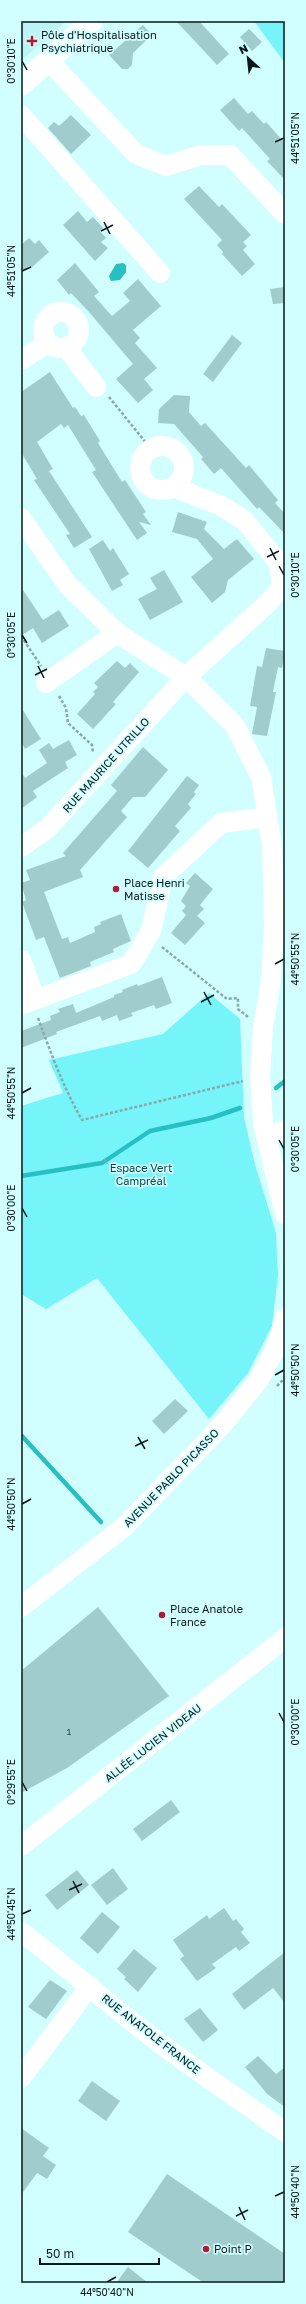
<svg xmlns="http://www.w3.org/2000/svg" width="306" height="2304" viewBox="0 0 306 2304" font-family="'Golos Text',sans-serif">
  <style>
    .built { fill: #bcf3f5 }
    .green { fill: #75f4f9 }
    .water { fill: #26bfc4 }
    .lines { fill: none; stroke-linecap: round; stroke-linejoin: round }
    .stream { stroke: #26bfc4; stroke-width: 4.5 }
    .building { fill: #a1ccce }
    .path { stroke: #86a9aa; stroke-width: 2.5; stroke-dasharray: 3 2; stroke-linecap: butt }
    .minor { stroke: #fff; stroke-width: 20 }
    .major { stroke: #fff; stroke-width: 22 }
    .ticks { fill: none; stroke: #08191a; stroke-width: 1.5 }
    .poi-dot { fill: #af1b36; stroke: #d1feff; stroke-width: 1.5 }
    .labels { text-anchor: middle; stroke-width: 3.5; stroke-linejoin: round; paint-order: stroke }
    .number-label { font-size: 9px; fill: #2e4647 }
    .poi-label { font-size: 11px; fill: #08191a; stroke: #d1feff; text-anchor: start }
    .street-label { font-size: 11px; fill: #08191a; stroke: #d1feff }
    .park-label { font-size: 11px; fill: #07474a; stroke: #d1feff }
    .neatline { fill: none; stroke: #08191a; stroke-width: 1.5 }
    .ticks-label { font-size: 10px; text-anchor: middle; fill: #08191a }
  </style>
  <rect width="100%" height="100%" fill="#d1feff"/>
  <path class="built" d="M21 21H66L21 61Z"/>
  <g class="green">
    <path d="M254 21H285V63Z"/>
    <path d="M209 993 240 1019 244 1117 254 1161 276 1233 278 1275 272 1326 248 1373 209 1419 97 1278 46 1309 21 1294V1106L63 1093 49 1060 163 1034Z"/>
  </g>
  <path class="water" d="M123 263 126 265V272L120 280 111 281 109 276 116 264Z"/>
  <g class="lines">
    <g class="stream">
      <path d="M276 1088 285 1081"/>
      <path d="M21 1176 102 1163 150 1131 211 1118 240 1108"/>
      <path d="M21 1435 101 1522"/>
    </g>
  </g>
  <g class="building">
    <path d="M176 21H199L229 54 217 65Z"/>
    <path d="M143 25 152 35 133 53 132 65 128 69H122L109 55Z"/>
    <path d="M249 29 262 42 252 51 240 37Z"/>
    <path d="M234 98 248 114 252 111 264 124 266 122 285 143V180L267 161 270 159 242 128 239 131 220 110Z"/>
    <path d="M71 115 91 135 71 154 48 128 54 122 59 126Z"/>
    <path d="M199 186 219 207 222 204 251 235 243 242 247 246 243 250 255 264 242 276 222 254 223 252 217 245 222 240 184 199Z"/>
    <path d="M78 211 87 222 93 217 103 228 100 231 106 238 101 242 108 248 95 261 63 225Z"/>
    <path d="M29 238 35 244 39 240 49 252 31 268 29 266 21 272V245Z"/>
    <path d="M75 263 99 292 94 296 112 316 130 301 123 293 138 279 161 306 133 330 140 338 135 343 157 368 144 379 153 390 138 403 116 379 133 364 89 312 71 293 69 295 57 280Z"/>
    <path d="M285 287V303L273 304 270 289Z"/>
    <path d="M232 335 242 343 213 382 203 374Z"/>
    <path d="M50 372 73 408 75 407 81 416 84 415 100 441 98 443 122 482 125 480 146 512 143 514 151 525 139 522 147 533 137 540 92 472 96 470 68 425 64 428 61 424 37 442 53 469 49 471 92 537 74 548 66 535 70 534 34 480 37 479 21 452V392Z"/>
    <path d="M174 395 190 396 189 412 201 426 205 423 246 468 249 465 278 500 275 503 285 514V534L259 507 257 509 221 468 214 474 201 459 203 457 174 424 158 423 159 409Z"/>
    <path d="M178 512 207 522 204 529 224 549 237 539 254 559 228 580 225 592 212 603 191 577 213 559 197 539 172 532Z"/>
    <path d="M103 540 110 551 113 548 129 574 120 580 123 585 112 591 89 549Z"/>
    <path d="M164 570 183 602 150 620 138 599 157 589 150 578Z"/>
    <path d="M21 587 43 620 59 610 69 626 42 643 33 628 21 636Z"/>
    <path d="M266 648 285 651 282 668 278 667 273 692H276L267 736 252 734 257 707 250 706 257 666 262 667Z"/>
    <path d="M117 661 125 668 130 663 139 672 113 702 116 704 93 729 77 714 95 694 93 692 98 687 94 683Z"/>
    <path d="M21 707 41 739 25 749 21 741Z"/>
    <path d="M69 740 77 755 65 762 68 768 33 791 37 797 21 809V772L25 778 47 763 39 750 49 743 53 749Z"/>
    <path d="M143 747 168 770 145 797H133L121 811 127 817 80 870 83 877 44 892 62 939 68 937 70 943 95 932 94 927 101 924 100 922 121 914 131 941 113 949 114 952 90 962 91 966 60 978 44 937 36 940 22 902 26 900 21 883 30 880 26 870 66 856 63 853 117 791 111 785Z"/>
    <path d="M187 776 199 785 194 792 196 794 188 804 191 808 175 826 180 831 148 868 128 851Z"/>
    <path d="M195 873 213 889 200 905 204 909 197 916 205 923 185 945 171 933 186 915 182 911 186 906 181 901 190 886 186 883Z"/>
    <path d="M162 977 172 1003 156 1009 154 1005 131 1013 133 1016 119 1021 117 1015 102 1021 100 1016 56 1032 57 1034 21 1048V1031L51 1020 50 1016 60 1012 58 1009 73 1004 76 1013 114 997V995L123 992 122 990 137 984 138 986Z"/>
    <path d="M175 1399 188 1411 164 1434 152 1421Z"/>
    <path d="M98 1607 169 1696 67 1768 21 1793V1671Z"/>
    <path d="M171 1800 180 1812 142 1841 133 1829Z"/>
    <path d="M113 1868 128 1889 107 1905 91 1885Z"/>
    <path d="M77 1870 89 1885 57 1910 45 1895Z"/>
    <path d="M224 1908 233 1921 236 1919 244 1929 241 1932 250 1943 239 1951 236 1947 212 1964 216 1968 197 1981 180 1959 184 1956 173 1940 207 1915 209 1919Z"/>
    <path d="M102 1912 120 1927 98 1954 80 1938Z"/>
    <path d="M134 1949 157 1968 138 1992 124 1979 126 1977 117 1969Z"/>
    <path d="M285 1952V2003L273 1988 244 2010 232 1994Z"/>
    <path d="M50 1980 67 1991 46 2019 28 2007Z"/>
    <path d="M200 2008 218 2030 203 2042 184 2019Z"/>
    <path d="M258 2056 276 2074 285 2067V2107L267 2094 245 2067Z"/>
    <path d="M92 2081 120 2101 106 2121 78 2101Z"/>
    <path d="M21 2128 49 2148 43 2156 56 2165 47 2179 37 2173 21 2195Z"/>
    <path d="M167 2174 285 2254V2283H204L128 2232Z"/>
    <path d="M128 2267 148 2283H116Z"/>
  </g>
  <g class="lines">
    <g class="path">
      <path d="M109 397 151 449"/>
      <path d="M21 636 41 666"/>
      <path d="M59 696 66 708 68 723 92 745 93 752"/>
      <path d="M162 947 227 999 238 998V1009L248 1017"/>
      <path d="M38 1018C51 1053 63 1087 82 1120L243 1081"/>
      <path d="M104 1159 107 1164"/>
      <path d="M277 1386 285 1378"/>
    </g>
    <g class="minor">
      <path d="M49 61 136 154 166 166 201 155H230L285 214"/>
      <path d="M21 115 160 273"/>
      <circle cx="61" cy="330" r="18"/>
      <path d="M66 347 96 387"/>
      <path d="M21 360 48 343"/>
      <circle cx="162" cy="468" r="22"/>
      <path d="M21 518 67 584 117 633 186 677 235 726 261 777 272 846 274 923 271 980 263 1028 260 1077 263 1124 285 1214"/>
      <path d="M46 683 117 633"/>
      <path d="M21 847 47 829 186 677 268 603 282 586 279 563 245 521 222 506 173 487"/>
      <path d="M21 960 35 999"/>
      <path d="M21 1005 131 964 151 931 163 877 221 823 268 817"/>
      <path d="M266 1136 285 1130"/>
      <path d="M21 1607 125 1526 224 1423 258 1381 276 1348 285 1318"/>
      <path d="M21 1846 285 1638"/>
      <path d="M21 1932C59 1960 93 1991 130 2020 180 2060 233 2095 285 2132"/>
      <path d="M21 2078 90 1986"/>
    </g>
    <path class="major" d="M21 85 92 21"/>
  </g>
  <path class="ticks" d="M22 61 27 70M275 142 284 138M104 222 110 234M101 231 113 225M22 271 31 267M270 548 276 560M267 557 279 551M279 566 284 575M22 635 27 643M38 666 44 678M35 675 47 669M275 964 284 959M204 992 211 1005M201 1002 214 995M22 1093 31 1088M279 1140 284 1149M22 1208 27 1217M275 1375 284 1370M138 1437 145 1449M135 1446 148 1440M22 1504 31 1499M279 1713 284 1722M22 1782 27 1791M73 1881 79 1893M69 1890 82 1884M22 1914 31 1910M275 2196 284 2192M239 2207 245 2220M236 2216 248 2210M107 2282 116 2277"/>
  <g class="poi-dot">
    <path d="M30 35h4v4h4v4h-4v4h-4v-4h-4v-4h4z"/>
    <circle cx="116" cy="889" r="4"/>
    <circle cx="162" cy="1615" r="4"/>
    <circle cx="206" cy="2249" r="4"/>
  </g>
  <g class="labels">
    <g class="number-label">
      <text x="69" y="1735">1</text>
    </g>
    <g class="poi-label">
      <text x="41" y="39">Pôle d'Hospitalisation<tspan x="41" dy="13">Psychiatrique</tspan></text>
      <text x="124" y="887">Place Henri<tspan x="124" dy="13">Matisse</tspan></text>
      <text x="170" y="1613">Place Anatole<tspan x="170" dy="13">France</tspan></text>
      <text x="214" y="2253">Point P</text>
    </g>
    <g class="street-label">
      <text transform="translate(106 765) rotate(-48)" y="4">RUE MAURICE UTRILLO</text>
      <text transform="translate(171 1478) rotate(-46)" y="4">AVENUE PABLO PICASSO</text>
      <text transform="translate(153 1743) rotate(-38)" y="4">ALLÉE LUCIEN VIDEAU</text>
      <text transform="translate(151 2034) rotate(38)" y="4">RUE ANATOLE FRANCE</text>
    </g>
    <g class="park-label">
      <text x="141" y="1172">Espace Vert<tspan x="141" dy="13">Campréal</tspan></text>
    </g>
  </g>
  <rect width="306" height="2304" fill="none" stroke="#d1feff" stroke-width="44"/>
  <g transform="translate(248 58) rotate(333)" stroke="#d1feff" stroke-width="3" paint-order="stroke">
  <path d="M0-3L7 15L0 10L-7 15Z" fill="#08191a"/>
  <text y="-6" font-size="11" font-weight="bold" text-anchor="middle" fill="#08191a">N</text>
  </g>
  <path d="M40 2258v6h119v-6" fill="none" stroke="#08191a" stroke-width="2"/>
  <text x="46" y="2258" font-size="12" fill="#08191a" stroke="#d1feff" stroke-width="3" paint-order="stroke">50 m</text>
  <rect x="22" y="22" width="262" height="2260" class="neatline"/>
  <g class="ticks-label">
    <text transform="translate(11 61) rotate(-90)" y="4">0°30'10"E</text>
    <text transform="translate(295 138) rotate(-90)" y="4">44°51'05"N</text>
    <text transform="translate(11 271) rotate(-90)" y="4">44°51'05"N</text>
    <text transform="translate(295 575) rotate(-90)" y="4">0°30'10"E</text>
    <text transform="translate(11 635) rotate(-90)" y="4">0°30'05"E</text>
    <text transform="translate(295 959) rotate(-90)" y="4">44°50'55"N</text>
    <text transform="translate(11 1093) rotate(-90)" y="4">44°50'55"N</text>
    <text transform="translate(295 1149) rotate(-90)" y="4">0°30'05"E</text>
    <text transform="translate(11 1208) rotate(-90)" y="4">0°30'00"E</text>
    <text transform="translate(295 1370) rotate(-90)" y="4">44°50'50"N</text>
    <text transform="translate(11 1504) rotate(-90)" y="4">44°50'50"N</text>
    <text transform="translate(295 1722) rotate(-90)" y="4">0°30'00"E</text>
    <text transform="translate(11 1782) rotate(-90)" y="4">0°29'55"E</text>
    <text transform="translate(11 1914) rotate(-90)" y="4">44°50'45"N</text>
    <text transform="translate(295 2192) rotate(-90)" y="4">44°50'40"N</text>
    <text x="107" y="2296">44°50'40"N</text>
  </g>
</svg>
